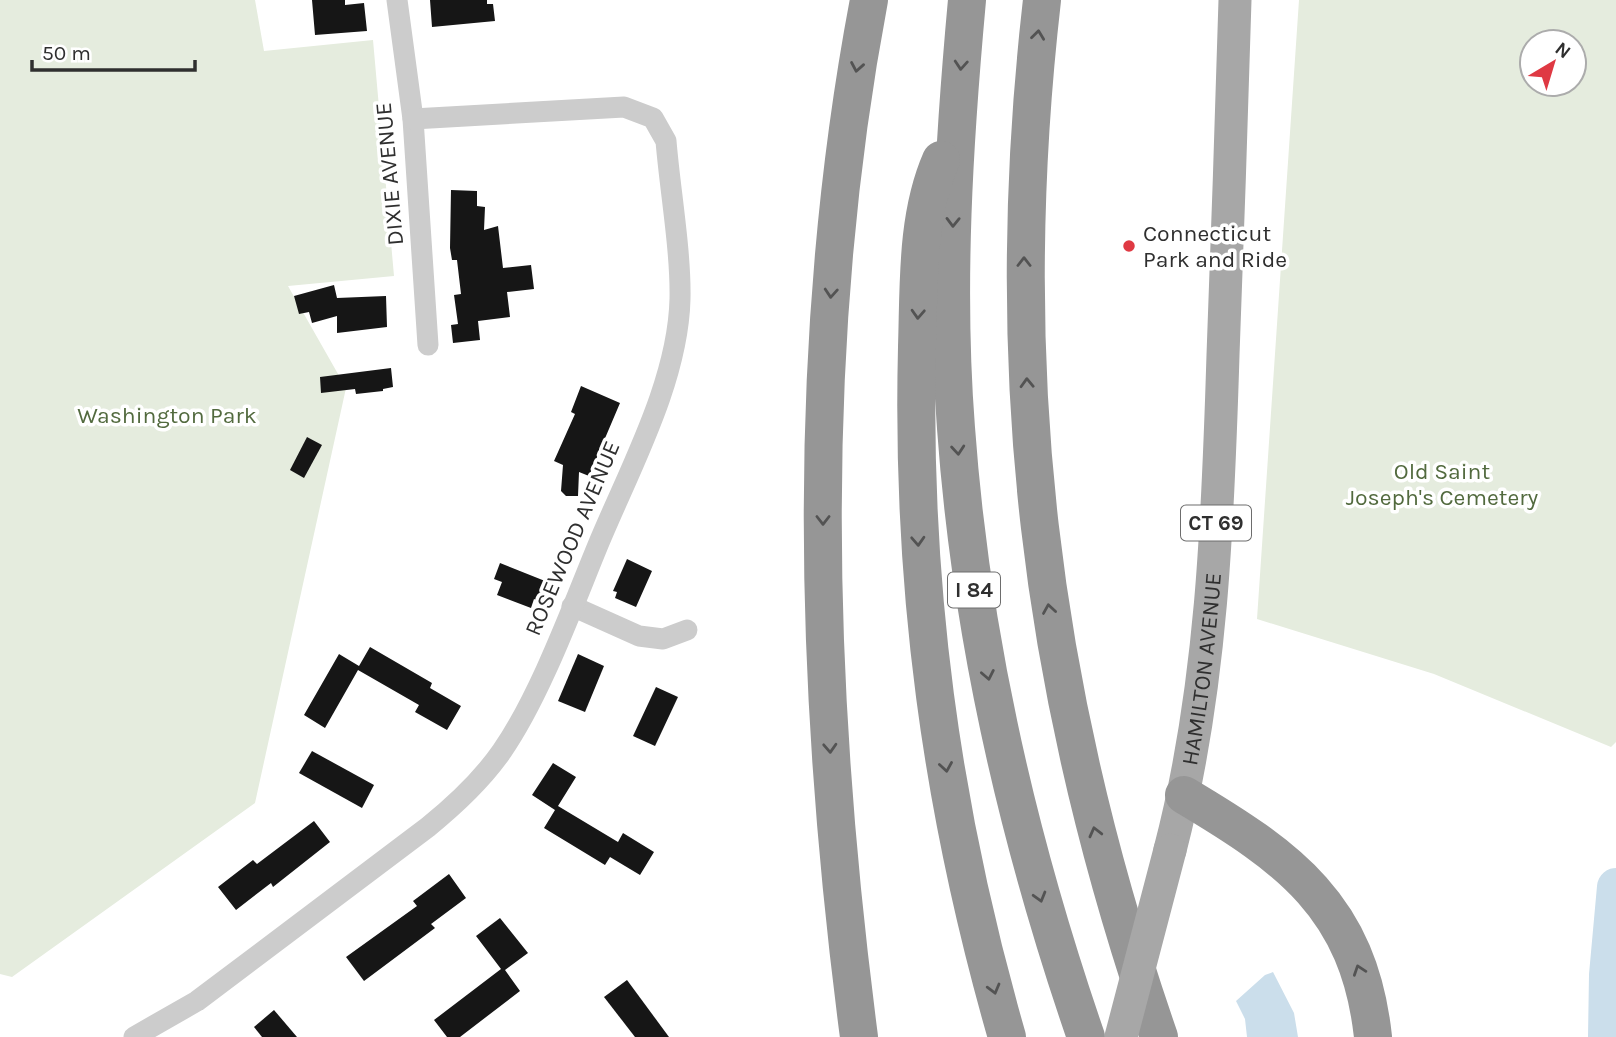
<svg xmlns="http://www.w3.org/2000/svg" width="1616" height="1037" viewBox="0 0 1616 1037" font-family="Karla,sans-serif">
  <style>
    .green { fill: #e5ecde; fill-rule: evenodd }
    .water { fill: #cbdeeb }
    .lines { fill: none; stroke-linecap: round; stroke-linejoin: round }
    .river { stroke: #cbdeeb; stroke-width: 38 }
    .building { fill: #161616 }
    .street { stroke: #ccc; stroke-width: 21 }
    .primary { stroke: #a7a7a7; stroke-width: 33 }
    .highway { stroke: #969696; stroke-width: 38 }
    .primary-bridge { stroke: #a7a7a7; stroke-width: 33 }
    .oneway { stroke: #535353 }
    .poi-dot { fill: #df3943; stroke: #fff; stroke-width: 2.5 }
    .labels { text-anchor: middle; stroke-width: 7; stroke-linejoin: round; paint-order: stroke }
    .shield { fill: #fff; stroke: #6d6d6d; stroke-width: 2 }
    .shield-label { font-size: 21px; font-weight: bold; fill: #2f2f2f }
    .street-label { font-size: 23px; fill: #2f2f2f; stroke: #fff }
    .poi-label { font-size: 23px; fill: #2f2f2f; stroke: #fff; text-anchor: start }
    .park-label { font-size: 23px; fill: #526a3e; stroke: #fff }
  </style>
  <rect width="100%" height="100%" fill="#fff"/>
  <g class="green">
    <path d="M0 0H255L264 51 373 40 394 276 288 286 346 388 255 803 12 977 0 974Z"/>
    <path d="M1299 0H1616V742L1611 747 1434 674 1257 619ZM1532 42H1574V84H1532Z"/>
  </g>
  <path class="water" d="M1273 972 1294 1013 1298 1037H1247L1245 1019 1236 1001 1265 975Z"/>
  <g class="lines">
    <path class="river" d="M1607 1037 1608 975 1616 887"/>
  </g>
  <g class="building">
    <path d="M312 0H345V5L364 3 367 31 315 35Z"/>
    <path d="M430 0H487V4H493L495 21 432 27Z"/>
    <path d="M451 190 477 191V206L485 207 484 230 498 226 503 268 531 265 534 289 507 292 510 317 478 321 480 340 453 343 451 325 458 324 454 295 461 294 457 260H452L450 248Z"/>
    <path d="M334 285 337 298 386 296 387 327 337 333V316L312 323 309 312 299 314 294 296Z"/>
    <path d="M391 368 393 387 383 389V391L356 394 355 389 321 393 320 377Z"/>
    <path d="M581 386 620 403 589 476 579 472 578 496H566L561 491 563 465 554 461 575 414 571 412Z"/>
    <path d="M307 437 322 445 304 478 290 470Z"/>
    <path d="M627 559 652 571 636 607 615 598 617 592 613 591Z"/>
    <path d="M500 563 550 583 543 603 534 599 531 608 497 595 502 582 494 579Z"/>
    <path d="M370 647 432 683 430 688 461 706 447 730 415 712 419 705 358 670 325 728 304 715 339 654 359 666Z"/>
    <path d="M578 654 604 666 585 712 558 701Z"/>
    <path d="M656 687 678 697 655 746 633 736Z"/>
    <path d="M312 751 374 785 362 808 299 773Z"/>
    <path d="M553 763 576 777 558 806 618 842 623 833 654 852 640 875 610 857 605 865 544 828 555 810 532 795Z"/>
    <path d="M314 821 330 842 273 887 271 883 236 910 218 887 253 860 257 864Z"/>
    <path d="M449 874 466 898 431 924 435 928 364 981 346 957 417 906 413 901Z"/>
    <path d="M500 918 528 953 505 970 520 991 460 1037H447L434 1020 501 969 476 936Z"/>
    <path d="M627 980 669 1037H635L604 997Z"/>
    <path d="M274 1010 297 1037H262L254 1027Z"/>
  </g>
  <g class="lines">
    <g class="street">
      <path d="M397 0 413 119 428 345"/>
      <path d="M572 606 639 636 663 639 687 630"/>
      <path d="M134 1037 197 1001 428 827C455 805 482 780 502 751 540 696 572 608 598 545 629 470 678 382 680 299 681 251 670 190 666 141L653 118 624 107 413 119"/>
    </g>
    <path class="primary" id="s1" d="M1170 850C1212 689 1218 520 1223 355 1227 237 1232 118 1235 0"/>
    <g class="highway">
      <path d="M967 0C954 142 945 286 956 428 971 637 1018 840 1086 1037"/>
      <path d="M1042 0C1000 365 1039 691 1159 1037"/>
      <path d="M941 160C916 217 919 286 917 347 911 586 941 808 1007 1037"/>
      <path d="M1184 795C1288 857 1359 906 1373 1037"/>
      <path d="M859 1037C814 693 804 342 869 0"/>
    </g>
    <path class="primary-bridge" d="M1121 1037 1170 850"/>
  </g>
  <defs><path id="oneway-chevron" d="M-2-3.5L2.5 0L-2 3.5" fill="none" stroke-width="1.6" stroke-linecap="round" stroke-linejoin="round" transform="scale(1.75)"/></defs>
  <g class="oneway">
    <use href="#oneway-chevron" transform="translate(1038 35) rotate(-83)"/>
    <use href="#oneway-chevron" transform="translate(961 65) rotate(94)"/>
    <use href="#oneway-chevron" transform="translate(857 67) rotate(100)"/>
    <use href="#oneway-chevron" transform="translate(953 222) rotate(91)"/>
    <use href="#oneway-chevron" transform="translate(1024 262) rotate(-90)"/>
    <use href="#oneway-chevron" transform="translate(831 293) rotate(94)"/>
    <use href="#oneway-chevron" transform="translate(918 314) rotate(93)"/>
    <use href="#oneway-chevron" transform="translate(1027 383) rotate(-92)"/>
    <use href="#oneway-chevron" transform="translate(958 450) rotate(85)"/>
    <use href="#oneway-chevron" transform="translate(823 520) rotate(90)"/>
    <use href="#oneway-chevron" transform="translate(918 541) rotate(87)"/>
    <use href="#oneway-chevron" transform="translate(1049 609) rotate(-99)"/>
    <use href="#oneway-chevron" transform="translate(988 675) rotate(79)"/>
    <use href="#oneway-chevron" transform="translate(830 748) rotate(87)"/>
    <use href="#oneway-chevron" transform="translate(946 767) rotate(81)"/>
    <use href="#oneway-chevron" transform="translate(1095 832) rotate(-104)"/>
    <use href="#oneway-chevron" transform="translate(1040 897) rotate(74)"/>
    <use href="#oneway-chevron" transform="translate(1359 970) rotate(-109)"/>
    <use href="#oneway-chevron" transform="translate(994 989) rotate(75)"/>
  </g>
  <circle class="poi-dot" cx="1129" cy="246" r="7"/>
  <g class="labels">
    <g class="shield">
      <rect x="1181" y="505.5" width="70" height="35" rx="5"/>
      <rect x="948" y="572.5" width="52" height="35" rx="5"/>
    </g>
    <g class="shield-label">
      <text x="1216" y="530">CT 69</text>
      <text x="974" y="597">I 84</text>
    </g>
    <g class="street-label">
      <text transform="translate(389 174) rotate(-95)" y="8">DIXIE AVENUE</text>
      <text transform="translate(572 538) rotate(-67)" y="8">ROSEWOOD AVENUE</text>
      <text dy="8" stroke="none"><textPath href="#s1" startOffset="184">HAMILTON AVENUE</textPath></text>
    </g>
    <g class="poi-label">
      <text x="1143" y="241">Connecticut<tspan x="1143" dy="26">Park and Ride</tspan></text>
    </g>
    <g class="park-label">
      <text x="167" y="423">Washington Park</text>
      <text x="1442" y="479">Old Saint<tspan x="1442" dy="26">Joseph's Cemetery</tspan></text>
    </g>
  </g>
  <g transform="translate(1553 63) rotate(38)"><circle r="33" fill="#ffffff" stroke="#acacac" stroke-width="2"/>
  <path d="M0-5L12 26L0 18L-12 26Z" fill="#df3943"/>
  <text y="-10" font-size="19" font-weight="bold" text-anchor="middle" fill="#2f2f2f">N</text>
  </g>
  <path d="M32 60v10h163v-10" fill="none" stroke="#2f2f2f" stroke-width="3.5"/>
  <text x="42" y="60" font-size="21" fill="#2f2f2f" stroke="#ffffff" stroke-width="5" paint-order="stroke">50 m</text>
</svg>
